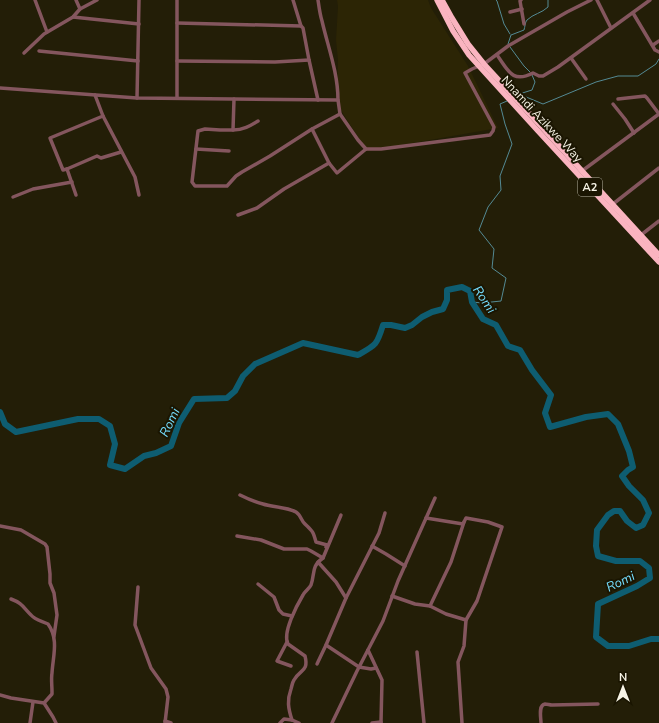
<svg xmlns="http://www.w3.org/2000/svg" width="659" height="723" viewBox="0 0 659 723" font-family="'Nunito Sans',sans-serif">
  <style>
    .built { fill: #2c2505 }
    .lines { fill: none; stroke-linecap: round; stroke-linejoin: round }
    .stream { stroke: #548a94; stroke-width: 1 }
    .river { stroke: #0e5d71; stroke-width: 6 }
    .minor { stroke: #84565e; stroke-width: 3.5 }
    .highway { stroke: #fab4c0; stroke-width: 5.5 }
    .labels { text-anchor: middle; stroke-width: 4; stroke-linejoin: round; paint-order: stroke }
    .shield { fill: #1a1501; stroke: #b5b1a1; stroke-width: 1 }
    .shield-label { font-size: 11px; font-weight: bold; fill: #f7f4e6 }
    .street-label { font-size: 12px; fill: #f7f4e6; stroke: #1a1501 }
    .water-label { font-size: 13px; font-style: italic; fill: #75ddfd; stroke: #1a1501 }
  </style>
  <rect width="100%" height="100%" fill="#231e07"/>
  <path class="built" d="M337 0H428L431 8 468 66 498 128 367 151 337 104 338 60 336 40 338 6Z"/>
  <g class="lines">
    <g class="stream">
      <path d="M496 0 497 1 504 24 510 34"/>
      <path d="M508 44 511 35 524 30C525 27 525 22 527 20 533 14 542 13 548 7V0"/>
      <path d="M510 47 524 66 530 72"/>
      <path d="M519 94 543 104 596 82 618 76H638L656 64 659 59"/>
      <path d="M516 95 532 90 535 82 532 75"/>
      <path d="M472 302 482 303 501 301 506 278 492 268 494 249 479 230 488 207 501 190 500 176 512 144 505 124 500 104 507 101"/>
    </g>
    <path class="river" d="M0 412 5 424 16 432 78 419H99L110 426 115 444 110 465 125 469 144 456 156 453 171 446 179 423 194 399 227 398 235 391 243 376 255 364 303 343 358 355C376 345 377 345 383 325H391L405 328 412 325 422 317 432 312 443 309 447 300V290L462 287 470 291 472 302 483 319 496 325 508 346 520 350 532 370 551 395 545 413 550 427 586 417 608 414 618 424 629 451 633 467 628 470 622 476 629 486 643 500 649 513 643 525 636 528 627 521 620 511H614L608 515 597 530 596 546 598 556 616 561H640L649 568 650 578 637 586 598 604 596 637 608 646H629L651 639H659"/>
    <g class="minor">
      <path d="M35 0 47 32"/>
      <path d="M76 0 80 9 97 0"/>
      <path d="M177 0V98"/>
      <path d="M293 0 301 26 303 28 309 60 318 100"/>
      <path d="M318 0C319 7 320 15 322 21 328 47 338 73 338 100"/>
      <path d="M521 0 520 1 524 24"/>
      <path d="M597 0 611 28"/>
      <path d="M510 12 522 9"/>
      <path d="M633 13 655 50 659 52"/>
      <path d="M73 17 139 24"/>
      <path d="M177 23 301 26"/>
      <path d="M653 45 659 41"/>
      <path d="M39 51 138 61"/>
      <path d="M24 53 44 34 73 17 80 9"/>
      <path d="M497 55C508 70 512 84 533 73L539 76H543L558 67 650 0"/>
      <path d="M571 58 586 79"/>
      <path d="M177 61 275 62 309 60"/>
      <path d="M484 64 508 46 567 12 591 0"/>
      <path d="M0 88 137 98 338 100 340 114 358 140 366 149H381L490 135 493 131 494 127 465 73 472 69 479 66"/>
      <path d="M95 95 103 116 135 177 139 195"/>
      <path d="M137 98 139 0"/>
      <path d="M234 99 233 130H220L205 129 198 131 192 182 195 186H227L236 176 242 172 270 156 312 129 340 114"/>
      <path d="M613 104 625 119 634 133"/>
      <path d="M103 116 50 138 63 170 67 169 97 156 101 158 121 152V151"/>
      <path d="M312 129 329 163"/>
      <path d="M233 130C243 130 250 126 258 121"/>
      <path d="M196 149 229 151"/>
      <path d="M67 169 76 195"/>
      <path d="M582 171 659 114 647 98 645 96 618 99"/>
      <path d="M13 197 33 189 72 182"/>
      <path d="M613 204 659 168"/>
      <path d="M238 215 257 208 284 189 329 163 337 173 366 149"/>
      <path d="M641 235 659 221"/>
      <path d="M240 495C248 499 255 502 263 504 272 507 288 507 296 512 301 515 301 521 305 524 313 532 313 531 316 542L327 545 326 547"/>
      <path d="M426 518 463 524 466 518 488 522 502 527 477 601 466 620 464 646 458 662 462 723"/>
      <path d="M0 526 21 530 45 544 47 547 50 574V583L54 593 57 615 54 636"/>
      <path d="M237 536 261 540 284 549H307L311 551 323 558"/>
      <path d="M372 546 386 554 405 566"/>
      <path d="M318 562 336 582 346 598"/>
      <path d="M258 584 274 597 279 610 283 614 292 616"/>
      <path d="M138 587 135 625 151 668 166 689 168 697 165 723"/>
      <path d="M392 596 415 604 430 606 446 614 466 620"/>
      <path d="M11 599C22 603 23 607 31 615 35 620 42 621 48 624 59 639 53 656 52 673 51 679 52 685 52 692V694L44 703"/>
      <path d="M430 606 451 562 464 522"/>
      <path d="M287 642 277 661 291 666"/>
      <path d="M326 645 359 667 371 669 376 668"/>
      <path d="M368 650 382 680 381 722"/>
      <path d="M417 652 424 723"/>
      <path d="M317 664 326 645 346 598 379 533 385 513"/>
      <path d="M0 695 11 698 44 703 53 717 56 723"/>
      <path d="M292 720C288 708 287 700 291 689 292 686 292 683 294 680 300 669 309 672 305 656L288 644C282 633 297 605 303 595 305 591 309 589 311 585 315 574 311 566 323 558L341 515"/>
      <path d="M165 721 171 723"/>
      <path d="M30 723 33 702"/>
      <path d="M280 723 284 719 292 720 299 723"/>
      <path d="M332 723 357 671 383 621 398 581 435 498"/>
      <path d="M372 723 381 722V723"/>
      <path d="M541 723C541 718 538 705 545 704 547 704 550 705 552 705L598 704"/>
    </g>
    <g class="highway">
      <path d="M437 0 453 31 469 55 538 131 659 262"/>
      <path d="M442 0 452 18 468 44 484 64 659 255"/>
    </g>
  </g>
  <g class="labels">
    <rect class="shield" x="578" y="178" width="24" height="18" rx="3"/>
    <g class="shield-label">
      <text x="590" y="191">A2</text>
    </g>
    <g class="street-label">
      <text transform="translate(542 119) rotate(47)" y="4">Nnamdi Azikwe Way</text>
    </g>
    <g class="water-label">
      <text transform="translate(485 299) rotate(56)" y="5">Romi</text>
      <text transform="translate(169 422) rotate(-64)" y="5">Romi</text>
      <text transform="translate(620 581) rotate(-26)" y="5">Romi</text>
    </g>
  </g>
  <g transform="translate(623 687)" stroke="#1a1501" stroke-width="3" paint-order="stroke">
  <path d="M0-3L7 15L0 10L-7 15Z" fill="#f7f4e6"/>
  <text y="-6" font-size="11" font-weight="bold" text-anchor="middle" fill="#f7f4e6">N</text>
  </g>
</svg>
